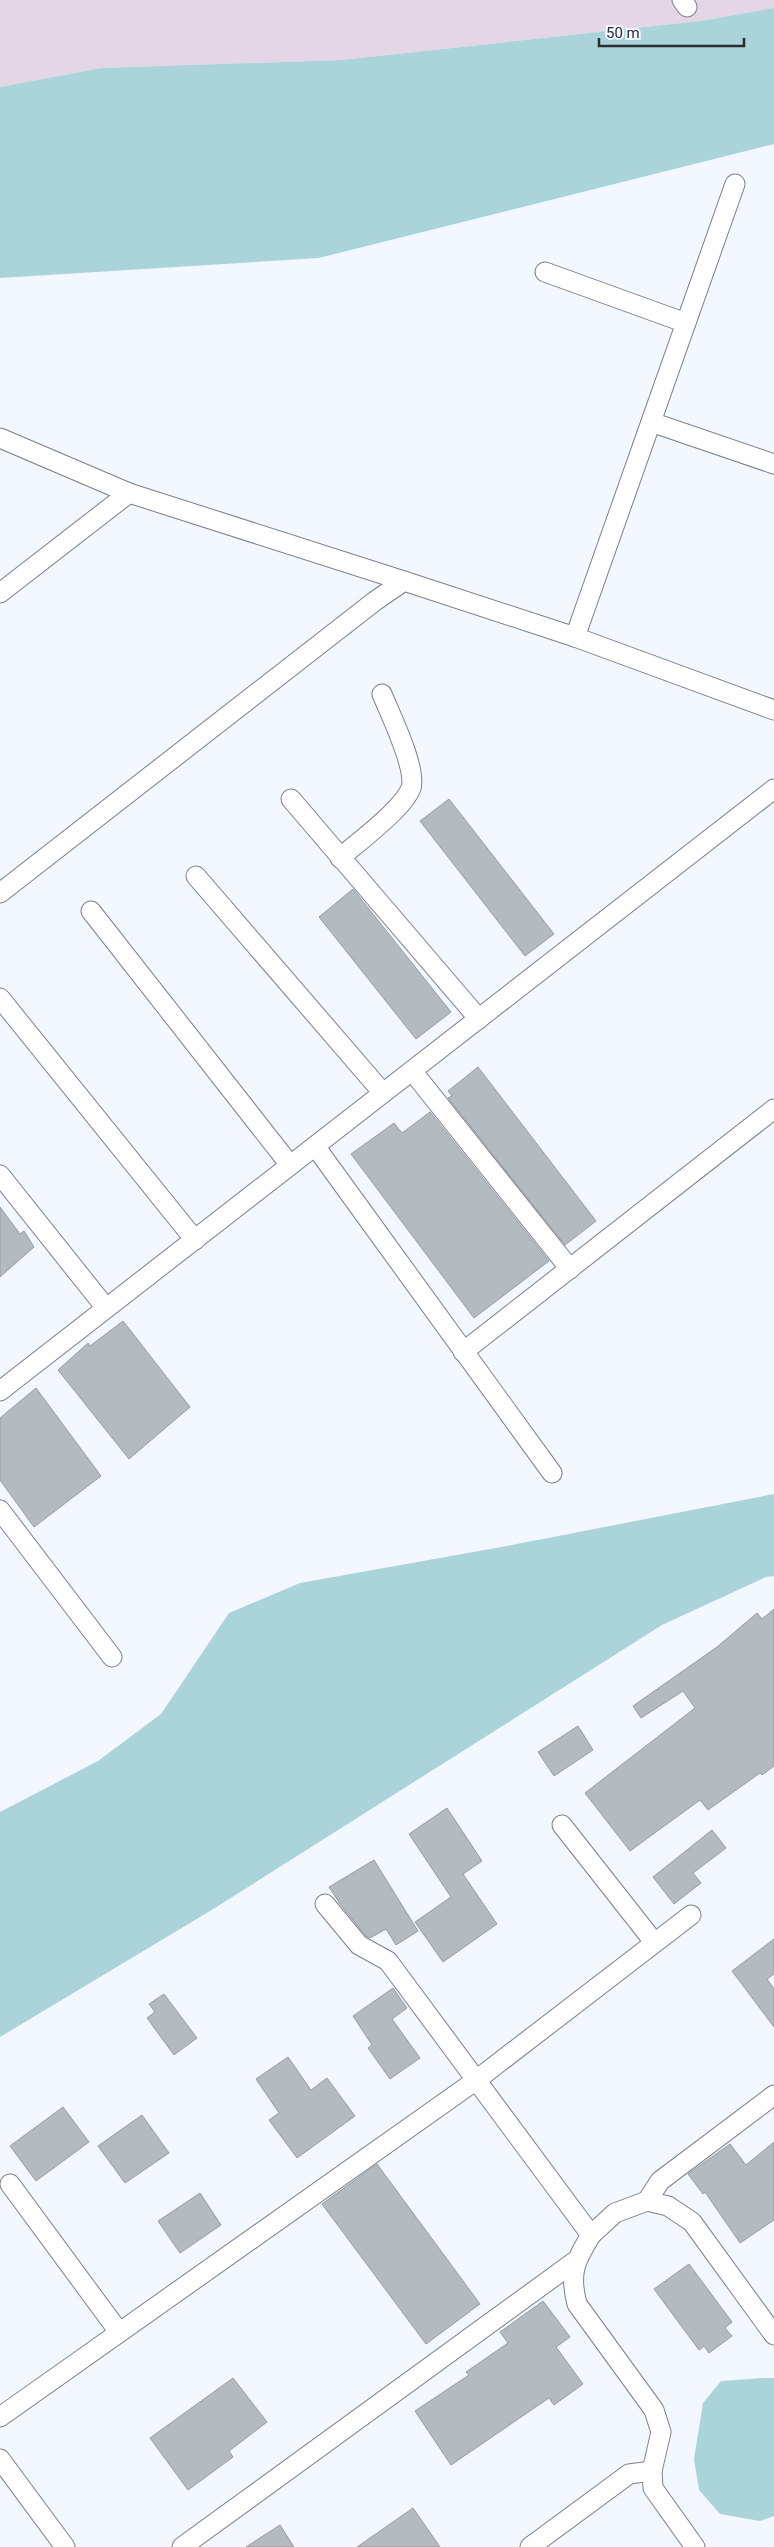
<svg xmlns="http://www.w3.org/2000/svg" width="774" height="2547" viewBox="0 0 774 2547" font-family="Roboto,sans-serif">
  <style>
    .green { fill: #e5d6e7 }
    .water { fill: #aad4da }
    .building { fill: #b4bbc0; stroke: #969da2 }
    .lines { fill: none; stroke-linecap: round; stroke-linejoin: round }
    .minor-casing { stroke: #7c7f86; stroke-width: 21 }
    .minor { stroke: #fff; stroke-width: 19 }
  </style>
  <rect width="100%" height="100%" fill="#f3f7ff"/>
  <path class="green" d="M0 0H774V8L700 21 341 60 101 68 0 87Z"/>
  <g class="water">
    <path d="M774 8V144L319 258 0 278V87L101 68 341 60 700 21Z"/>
    <path d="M774 1494V1576L766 1577 662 1625 210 1911 0 2037V1812L98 1761 161 1714 229 1613 300 1583 507 1546Z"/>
    <path d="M764 2378H774V2516L760 2521 720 2514 699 2490 694 2459 703 2403 721 2381Z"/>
  </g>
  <g class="building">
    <path d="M449 799 554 934 525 956 420 821Z"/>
    <path d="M353 889 451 1012 416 1039 319 917Z"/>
    <path d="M478 1067 596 1221 565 1245 448 1098 452 1096 448 1091Z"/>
    <path d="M430 1112 549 1261 474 1318 351 1154 394 1123 402 1133Z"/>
    <path d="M0 1207 20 1234 24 1231 34 1247 0 1277Z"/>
    <path d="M123 1321 190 1407 129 1459 58 1370 88 1343 90 1346Z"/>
    <path d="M36 1388 101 1476 34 1527 0 1480V1418Z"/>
    <path d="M774 1609V1766L762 1775 760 1773 708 1810 700 1800 630 1851 585 1793 695 1708 683 1691 641 1718 633 1706 717 1647 757 1613 762 1619Z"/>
    <path d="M578 1726 593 1750 554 1776 538 1752Z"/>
    <path d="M447 1808 482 1861 463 1874 497 1924 443 1962 415 1922 451 1897 409 1834Z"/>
    <path d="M712 1830 726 1848 693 1873 701 1883 674 1904 653 1877Z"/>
    <path d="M374 1860 418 1931 396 1945 386 1929 370 1938 366 1936 340 1904 329 1887Z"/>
    <path d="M774 1939V1974L767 1979 774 1989V2027L732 1971Z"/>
    <path d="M393 1988 407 2008 392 2019 420 2058 390 2079 368 2048 372 2045 353 2016Z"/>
    <path d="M164 1994 197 2038 174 2055 147 2018 155 2012 149 2004Z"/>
    <path d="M288 2057 311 2090 327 2078 355 2116 297 2158 269 2120 279 2113 256 2079Z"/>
    <path d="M63 2107 89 2142 36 2181 10 2146Z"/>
    <path d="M142 2115 169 2153 125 2183 98 2146Z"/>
    <path d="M774 2142V2220L740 2243 705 2192 703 2194 688 2174 730 2144 746 2165Z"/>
    <path d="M377 2164 480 2304 426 2344 322 2204Z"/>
    <path d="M200 2193 221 2225 180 2253 158 2221Z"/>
    <path d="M689 2264 732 2322 725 2328 732 2336 709 2353 704 2346 699 2350 654 2289Z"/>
    <path d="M543 2301 570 2337 556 2347 583 2384 554 2405 549 2398 451 2465 415 2411 469 2375 466 2372 508 2343 500 2332Z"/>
    <path d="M233 2378 267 2422 229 2451 233 2457 188 2490 150 2438Z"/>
    <path d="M413 2508 440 2547H357Z"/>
    <path d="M280 2525 294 2547H246Z"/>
  </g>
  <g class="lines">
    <g class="minor-casing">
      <g id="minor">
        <path d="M682 0 687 7"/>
        <path d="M545 272 686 323"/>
        <path d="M651 422 774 464"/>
        <path d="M0 438 129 493 404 581"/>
        <path d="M0 593 129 493"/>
        <path d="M575 637 735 184"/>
        <path d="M291 799 479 1019"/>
        <path d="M340 858C358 842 403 809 411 788 417 768 390 714 382 694"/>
        <path d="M196 876 383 1093"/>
        <path d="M0 893 375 601 404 581 575 637 774 710"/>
        <path d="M91 911 290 1165"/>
        <path d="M0 998 195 1240"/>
        <path d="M413 1072 570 1269"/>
        <path d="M315 1146 552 1473"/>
        <path d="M0 1175 106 1308"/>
        <path d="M463 1352 774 1109"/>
        <path d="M0 1391 774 789"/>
        <path d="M0 1510 112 1657"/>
        <path d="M562 1825 654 1942"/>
        <path d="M325 1904 359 1945 388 1961 591 2235C575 2261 569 2273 577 2304L654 2410 661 2432 652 2471"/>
        <path d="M10 2184 119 2332"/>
        <path d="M647 2201 660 2181 774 2095"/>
        <path d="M591 2235 615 2213 647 2201 668 2206 692 2222 774 2335"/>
        <path d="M0 2417 475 2081 691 1915"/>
        <path d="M0 2459 65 2547"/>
        <path d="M182 2547 574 2262"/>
        <path d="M530 2547 629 2474 652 2471 653 2488 695 2547"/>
      </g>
    </g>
    <use href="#minor" class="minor"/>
  </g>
  <path d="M599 38v8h145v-8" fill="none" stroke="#2c2d30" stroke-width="2.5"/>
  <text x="606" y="38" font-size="15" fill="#2c2d30" stroke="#f3f7ff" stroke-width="4" paint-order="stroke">50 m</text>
</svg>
